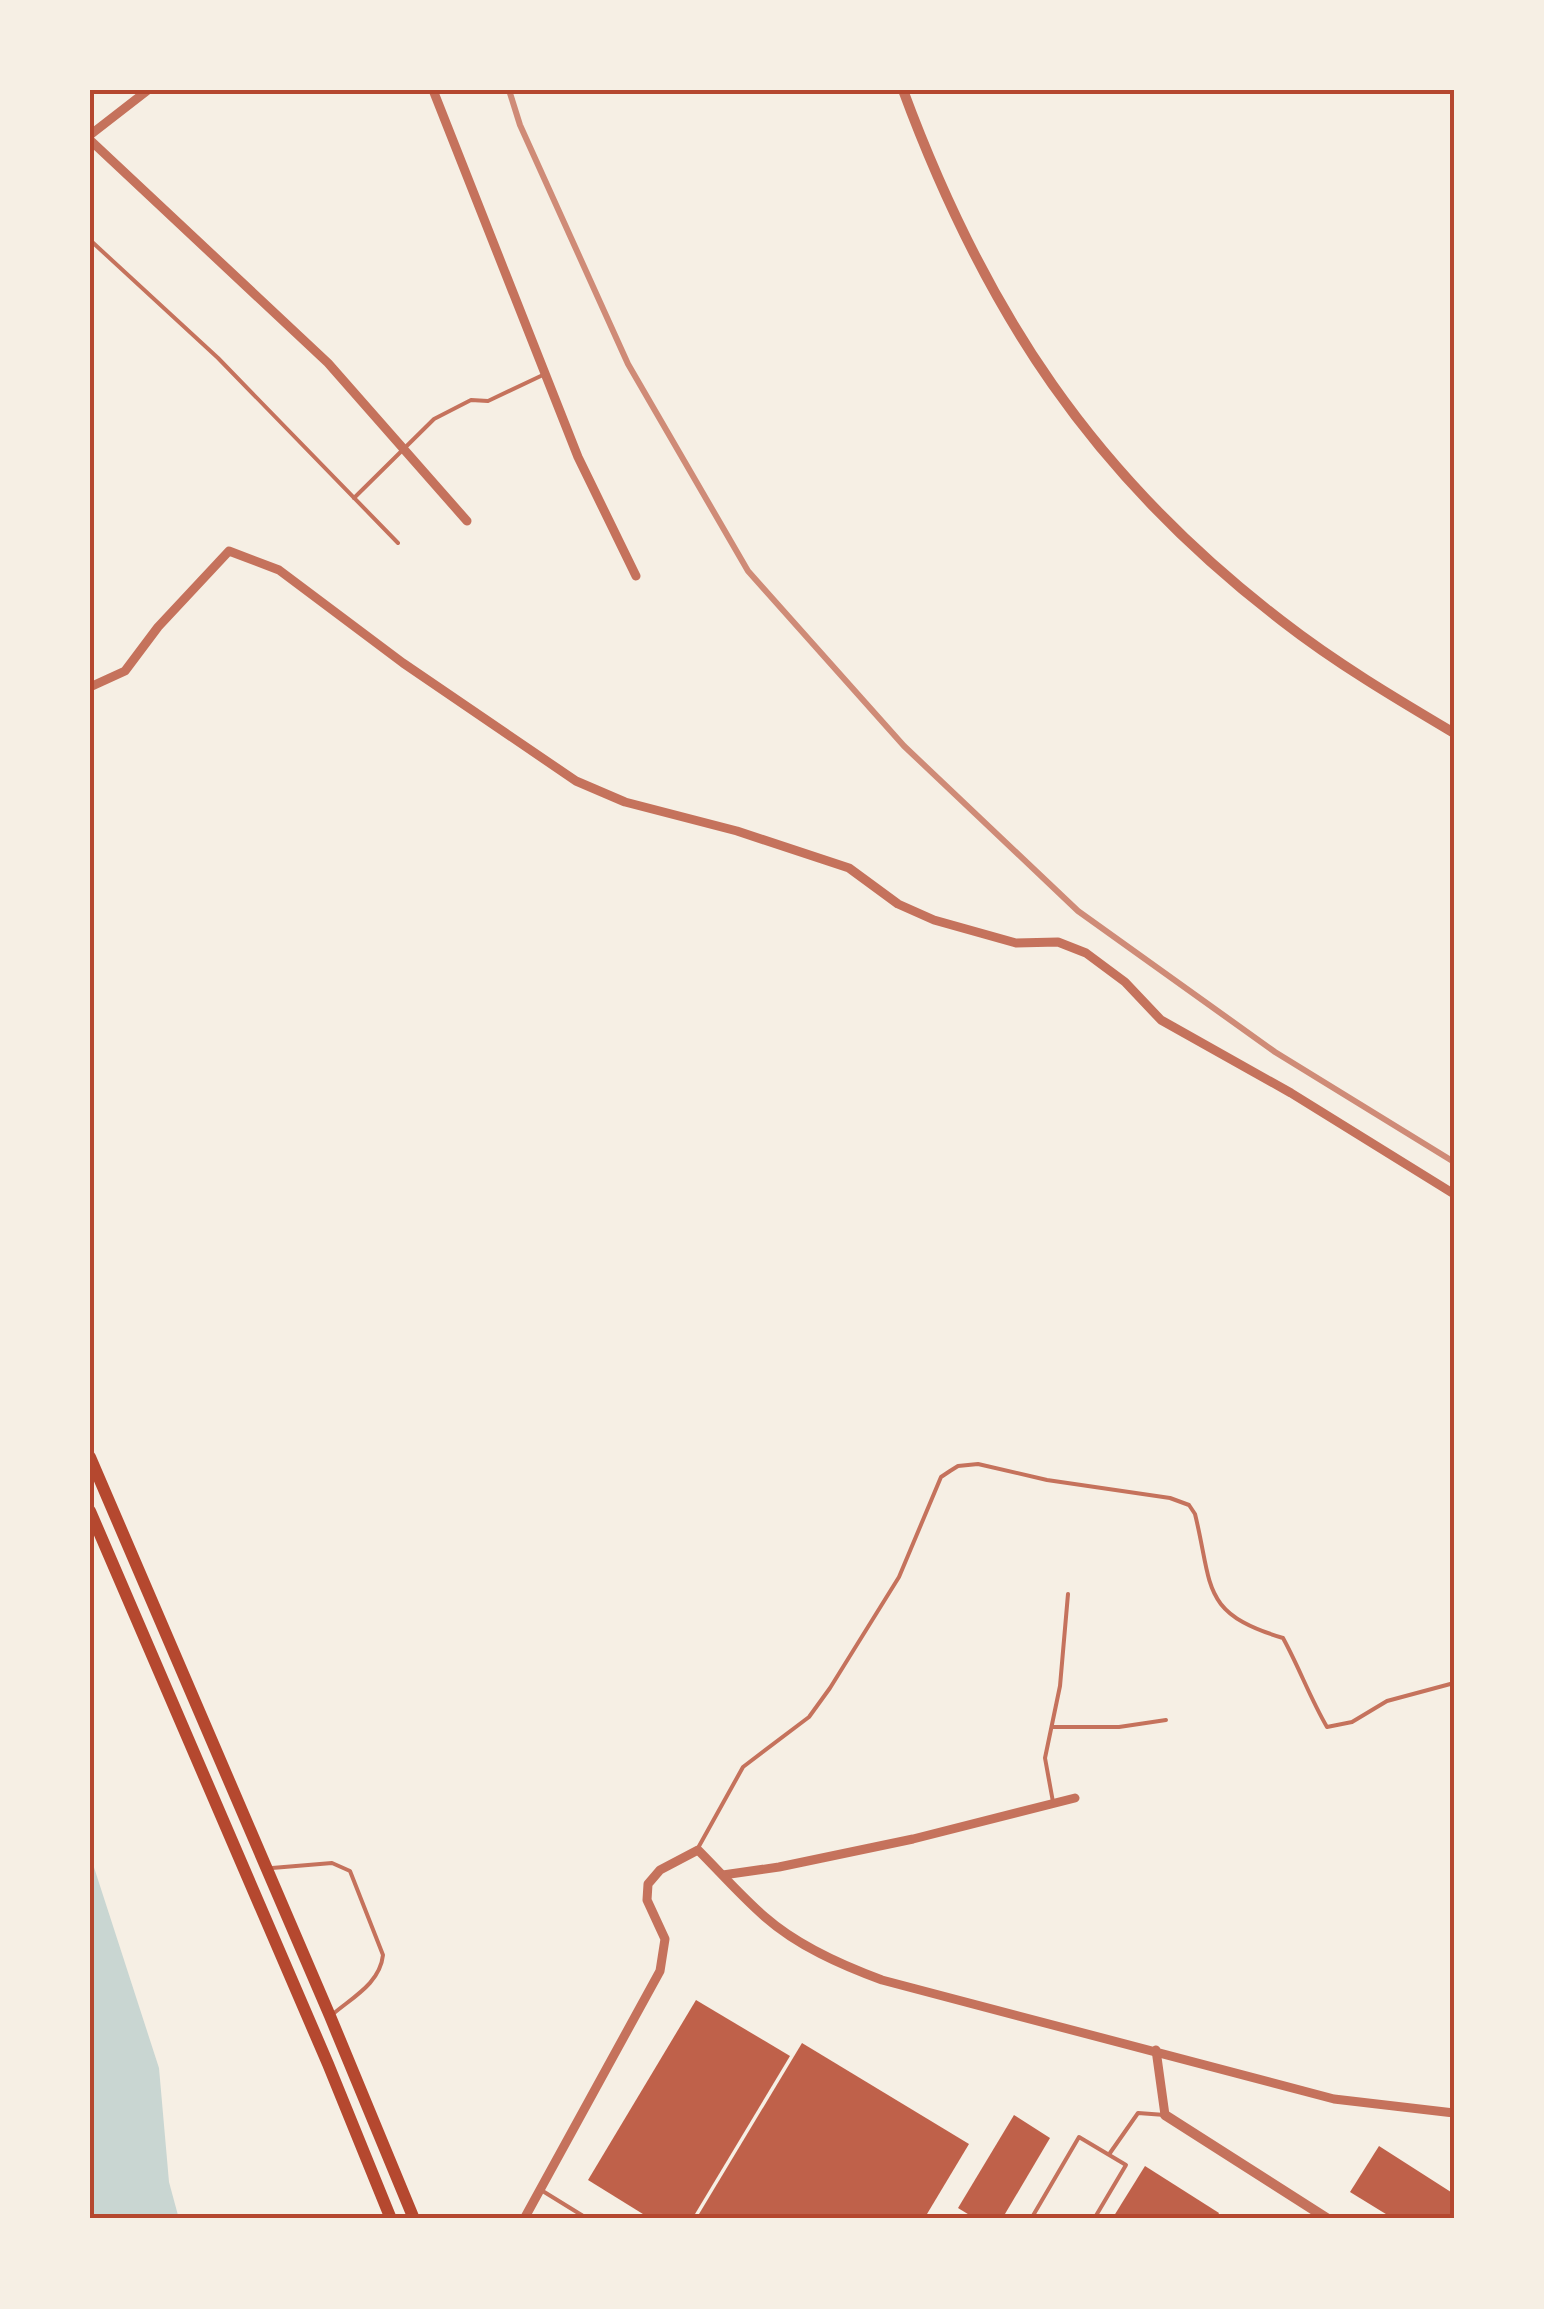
<svg xmlns="http://www.w3.org/2000/svg" width="1544" height="2309" viewBox="0 0 1544 2309" font-family="Mulish,sans-serif">
  <style>
    .water { fill: #c9d6d2 }
    .building { fill: #bf614a }
    .lines { fill: none; stroke-linecap: round; stroke-linejoin: round }
    .service { stroke: #c5725c; stroke-width: 4 }
    .minor { stroke: #c5725c; stroke-width: 9 }
    .tertiary { stroke: #c5725c; stroke-width: 10 }
    .secondary { stroke: #b5482f; stroke-width: 12 }
    .rail { stroke: #cf8b77; stroke-width: 6 }
    .neatline { fill: none; stroke: #b5482f; stroke-width: 4 }
  </style>
  <rect width="100%" height="100%" fill="#f6efe4"/>
  <path class="water" d="M90 1855 159 2068 169 2182 179 2219H90Z"/>
  <g class="building">
    <path d="M696 2000 790 2056 692 2219H651L588 2180Z"/>
    <path d="M802 2043 969 2144 924 2219H696Z"/>
    <path d="M1014 2115 1050 2138 1002 2219H976L958 2208Z"/>
    <path d="M1379 2146 1454 2194V2219H1394L1350 2192Z"/>
    <path d="M1145 2166 1219 2213 1216 2219H1112Z"/>
  </g>
  <g class="lines">
    <g class="service">
      <path d="M90 240 218 358 398 543"/>
      <path d="M354 498 434 419 471 400 488 401 545 374"/>
      <path d="M1052 1727H1119L1166 1720"/>
      <path d="M1053 1802 1045 1758 1060 1686 1068 1594"/>
      <path d="M698 1848 743 1767 809 1717 830 1688 899 1577 941 1477 950 1471 958 1466 978 1464 1047 1480 1170 1498 1189 1505 1195 1514C1213 1587 1200 1613 1283 1638 1299 1667 1310 1698 1327 1727L1352 1722 1387 1701 1454 1683"/>
      <path d="M272 1868 332 1863 350 1871 383 1955C380 1983 353 1997 333 2014"/>
      <path d="M1110 2153 1138 2113 1165 2115"/>
      <path d="M541 2190 588 2219"/>
      <path d="M1031 2219 1079 2137 1126 2165 1094 2219"/>
    </g>
    <g class="minor">
      <path d="M433 90 578 457 636 576"/>
      <path d="M90 135 148 90"/>
      <path d="M90 140 328 363 467 521"/>
      <path d="M90 687 125 671 158 627 229 551 279 570 403 663 576 781 625 802 737 831 849 868 898 904 934 920 1016 943 1058 942 1086 953 1125 982 1161 1020 1291 1093 1454 1194"/>
      <path d="M723 1875 779 1867 913 1839 1075 1798"/>
      <path d="M1156 2050 1165 2115"/>
      <path d="M524 2219 660 1971 665 1939 647 1900 648 1884 660 1870 698 1850C720 1872 741 1896 765 1917 798 1946 841 1965 882 1980L1334 2099 1454 2113"/>
    </g>
    <g class="tertiary">
      <path d="M903 90C985 312 1093 476 1282 621 1336 663 1395 698 1454 733"/>
      <path d="M1165 2115 1328 2219"/>
    </g>
    <g class="secondary">
      <path d="M90 1457 330 2016 414 2219"/>
      <path d="M90 1511 328 2064 391 2219"/>
    </g>
    <path class="rail" d="M509 90 520 125 628 364 748 571 904 746 1078 911 1275 1052 1454 1162"/>
  </g>
  <rect width="1544" height="2309" fill="none" stroke="#f6efe4" stroke-width="185"/>
  <rect x="92" y="92" width="1360" height="2124" class="neatline"/>
</svg>
